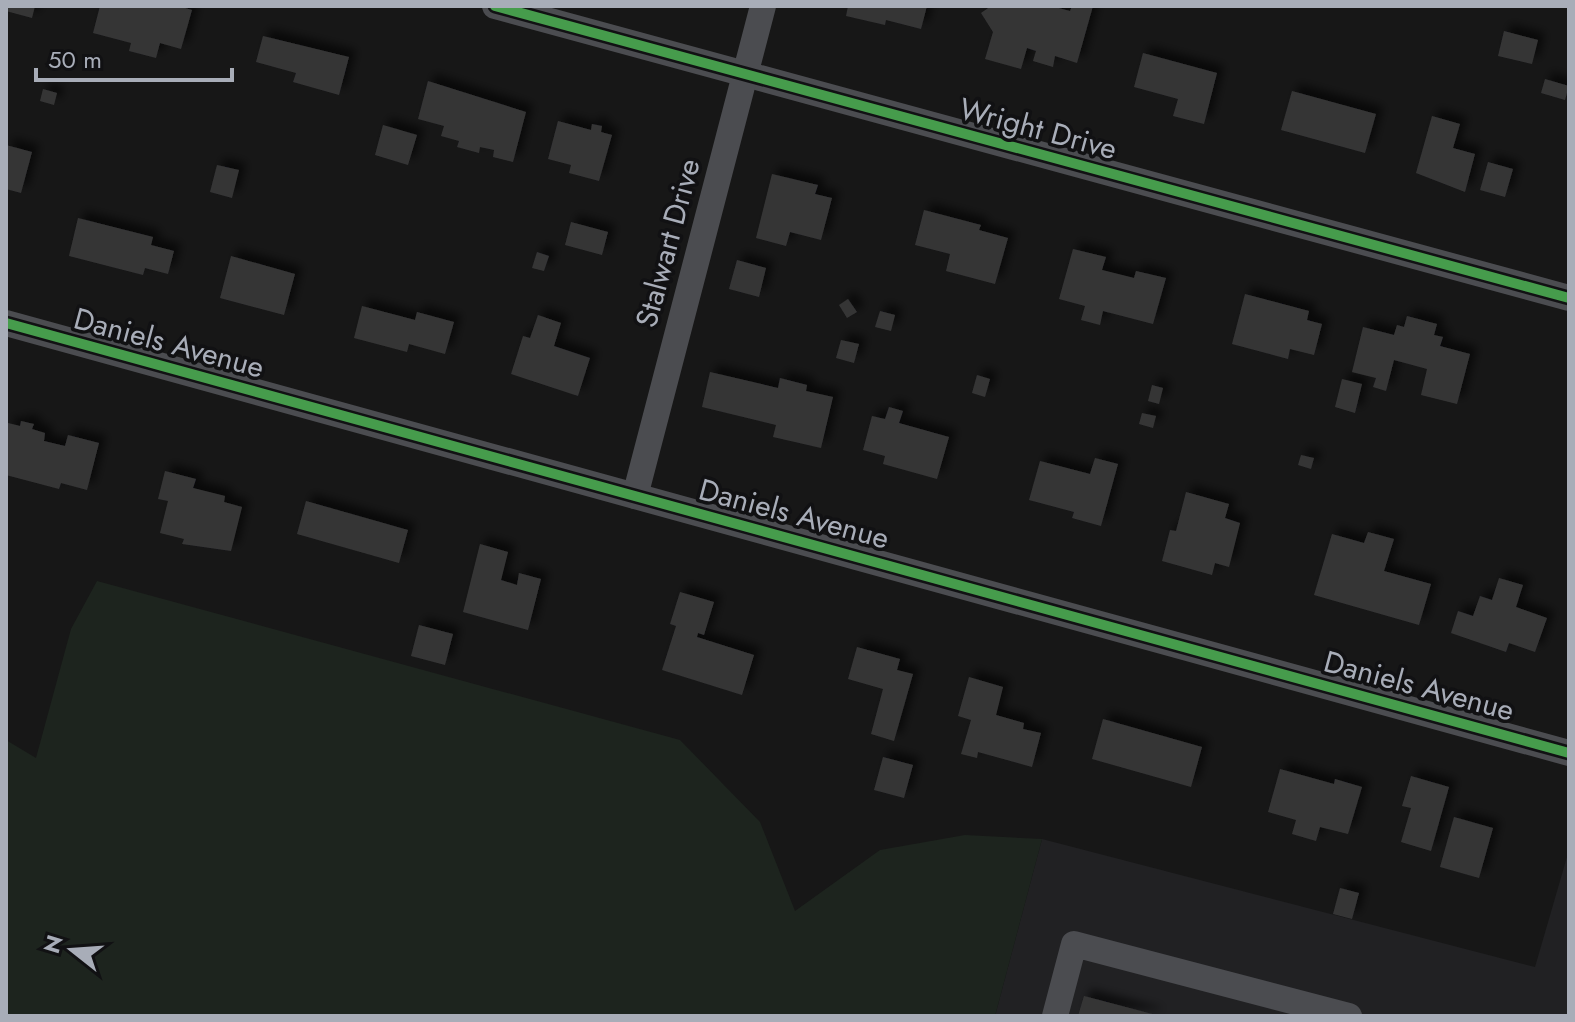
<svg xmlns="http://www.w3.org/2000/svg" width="1575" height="1022" viewBox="0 0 1575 1022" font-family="Jost,sans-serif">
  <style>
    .built { fill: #212123 }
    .green { fill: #1d241e }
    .building { fill: #353536; filter: url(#shadow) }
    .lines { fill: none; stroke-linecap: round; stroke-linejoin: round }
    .minor { stroke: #4b4c50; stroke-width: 26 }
    .cycleway-casing { stroke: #111113; stroke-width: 15 }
    .cycleway { stroke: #469c4c; stroke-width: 10 }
    .labels { text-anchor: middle; stroke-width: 7; stroke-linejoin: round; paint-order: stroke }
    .street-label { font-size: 30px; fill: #a8adb8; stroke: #111113 }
  </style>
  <defs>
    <filter id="shadow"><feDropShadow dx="7" dy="-7" stdDeviation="4" flood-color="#0009"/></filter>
  </defs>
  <rect width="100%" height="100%" fill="#171717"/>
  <path class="built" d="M1042 839 1535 967 1569 850V1016H995Z"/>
  <path class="green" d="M97 581 680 740 760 822 795 911 880 850 965 835 1042 839 995 1016H6V740L36 758 71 629Z"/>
  <g class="building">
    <path d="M6 6H35L32 18 6 11Z"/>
    <path d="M100 6H178L192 10 181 49 160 43 156 58 129 51 131 43 93 33Z"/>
    <path d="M848 6H927L921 29 886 20 885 25 846 16Z"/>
    <path d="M991 6H1051L1070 11 1072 6H1093L1077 63 1055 56 1053 67 1033 61 1036 51 1027 48 1021 69 985 59 993 32 981 13Z"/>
    <path d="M1504 31 1538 40 1532 64 1498 56Z"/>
    <path d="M263 36 349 57 339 95 293 82 296 73 256 62Z"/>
    <path d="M1143 53 1217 73 1204 124 1173 116 1178 99 1134 87Z"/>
    <path d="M1545 79 1569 86 1565 100 1541 93Z"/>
    <path d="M428 81 526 112 513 162 493 157 494 150 480 147 479 153 457 147 459 141 441 136 444 126 418 119Z"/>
    <path d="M43 89 57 93 54 105 40 101Z"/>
    <path d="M1292 91 1376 114 1365 153 1281 130Z"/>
    <path d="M1432 116 1460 124 1453 148 1475 154 1465 192 1416 173Z"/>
    <path d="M558 121 591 130 592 124 602 126 601 132 612 135 599 181 569 173 571 165 548 159Z"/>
    <path d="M383 125 417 135 408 165 375 155Z"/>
    <path d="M6 145 32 152 21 193 6 189Z"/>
    <path d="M1488 162 1513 169 1505 197 1480 190Z"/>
    <path d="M217 165 239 170 232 198 210 192Z"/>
    <path d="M772 174 818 185 815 194 832 198 821 240 790 232 786 246 756 238Z"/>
    <path d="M924 210 981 225 979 230 1008 238 995 284 946 271 950 254 915 245Z"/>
    <path d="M78 218 153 237 151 245 174 251 168 274 145 268 143 275 69 256Z"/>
    <path d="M571 222 608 232 602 255 565 245Z"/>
    <path d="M1073 249 1106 257 1102 270 1134 278 1136 271 1166 278 1153 324 1103 311 1100 325 1081 320 1085 306 1059 299Z"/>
    <path d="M537 252 549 256 544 271 532 268Z"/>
    <path d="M231 256 295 274 284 315 220 298Z"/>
    <path d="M737 260 766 268 759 297 729 289Z"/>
    <path d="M1245 294 1309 311 1307 320 1322 324 1314 355 1290 349 1288 359 1232 344Z"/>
    <path d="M848 299 857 312 847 318 839 305Z"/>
    <path d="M362 306 415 320 417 312 454 322 445 354 409 344 407 352 354 338Z"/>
    <path d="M880 311 895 315 891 331 875 327Z"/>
    <path d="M538 315 561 323 554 346 590 358 578 396 511 374 523 336 530 338Z"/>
    <path d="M1407 316 1437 324 1434 335 1443 337 1440 346 1470 354 1457 404 1421 395 1427 369 1394 360 1386 391 1373 387 1376 378 1352 372 1363 327 1394 335 1397 325 1404 327Z"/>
    <path d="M841 340 859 344 854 363 836 358Z"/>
    <path d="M710 372 778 388 780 378 807 385 806 391 833 397 821 448 773 437 776 425 702 407Z"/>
    <path d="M977 375 990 379 985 397 972 393Z"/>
    <path d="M1342 379 1362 384 1355 413 1335 407Z"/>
    <path d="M1152 385 1163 388 1159 404 1148 401Z"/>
    <path d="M889 407 903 411 899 423 949 437 937 479 883 464 885 456 863 450 872 416 885 419Z"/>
    <path d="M1142 413 1156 416 1153 428 1139 424Z"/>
    <path d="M21 421 34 424 32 429 45 433 44 441 65 446 68 435 99 443 87 490 61 483 59 489 6 475 8 423 20 426Z"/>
    <path d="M1301 455 1314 458 1311 469 1298 465Z"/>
    <path d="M1095 458 1118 464 1101 526 1072 518 1074 512 1029 500 1040 461 1090 474Z"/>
    <path d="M165 471 196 479 193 488 225 496 224 502 242 507 231 551 182 544 184 539 160 533 168 501 158 499Z"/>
    <path d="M1186 492 1229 504 1225 518 1240 523 1229 567 1215 563 1212 575 1162 561 1170 530 1176 531Z"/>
    <path d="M306 501 408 530 399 563 297 534Z"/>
    <path d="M1368 532 1394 539 1384 571 1431 584 1419 625 1314 595 1332 534 1364 543Z"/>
    <path d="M480 544 508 552 501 580 517 585 519 573 541 579 528 630 463 612Z"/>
    <path d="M1499 578 1523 585 1516 607 1547 618 1535 652 1509 643 1506 652 1451 633 1458 611 1473 616 1480 596 1492 600Z"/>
    <path d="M680 592 714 602 704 635 698 633 697 637 754 655 742 695 662 670 676 626 670 624Z"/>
    <path d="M419 625 453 634 445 665 411 656Z"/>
    <path d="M857 647 900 659 897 670 913 674 894 741 871 734 883 689 848 679Z"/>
    <path d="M969 677 1003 687 996 715 1024 723 1023 729 1041 733 1032 767 978 752 977 758 961 754 971 720 958 716Z"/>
    <path d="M1103 719 1202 747 1191 787 1092 759Z"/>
    <path d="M883 757 913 765 904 798 874 790Z"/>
    <path d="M1280 769 1334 784 1335 779 1362 787 1348 834 1320 827 1316 841 1292 834 1296 820 1268 812Z"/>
    <path d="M1411 776 1449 787 1431 851 1401 842 1411 808 1402 806Z"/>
    <path d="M1454 817 1493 828 1479 878 1440 867Z"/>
    <path d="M1340 888 1359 893 1352 919 1333 914Z"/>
    <path d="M1084 996 1156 1015V1016H1078Z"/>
  </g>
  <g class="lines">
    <g class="minor">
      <path d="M495 6 1569 298"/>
      <path d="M6 323 1569 753"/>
      <path d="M635 496 763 6"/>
      <path d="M1055 1016 1074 944 1349 1016"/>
    </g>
    <g class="cycleway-casing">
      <g id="cycleway">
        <path d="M495 6 1569 298"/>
        <path d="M6 323 1569 753"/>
      </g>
    </g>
    <use href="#cycleway" class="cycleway"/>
  </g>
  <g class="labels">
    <g class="street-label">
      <text transform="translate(1038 129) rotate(15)" y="10">Wright Drive</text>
      <text transform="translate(668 243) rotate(-75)" y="10">Stalwart Drive</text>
      <text transform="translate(169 343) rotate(15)" y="10">Daniels Avenue</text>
      <text transform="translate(794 514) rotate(15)" y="10">Daniels Avenue</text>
      <text transform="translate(1419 686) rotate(15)" y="10">Daniels Avenue</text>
    </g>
  </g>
  <rect width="1575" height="1022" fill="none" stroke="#a8adb8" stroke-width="16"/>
  <g transform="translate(72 950) rotate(287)" stroke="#111113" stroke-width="6" paint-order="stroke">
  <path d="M0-6L14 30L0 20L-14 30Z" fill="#a8adb8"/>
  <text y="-12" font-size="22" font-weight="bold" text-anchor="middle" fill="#a8adb8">N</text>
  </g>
  <path d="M36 68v12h196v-12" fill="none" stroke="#a8adb8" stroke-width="4"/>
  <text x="48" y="68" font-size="24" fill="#a8adb8" stroke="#111113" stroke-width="6" paint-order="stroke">50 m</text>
</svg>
